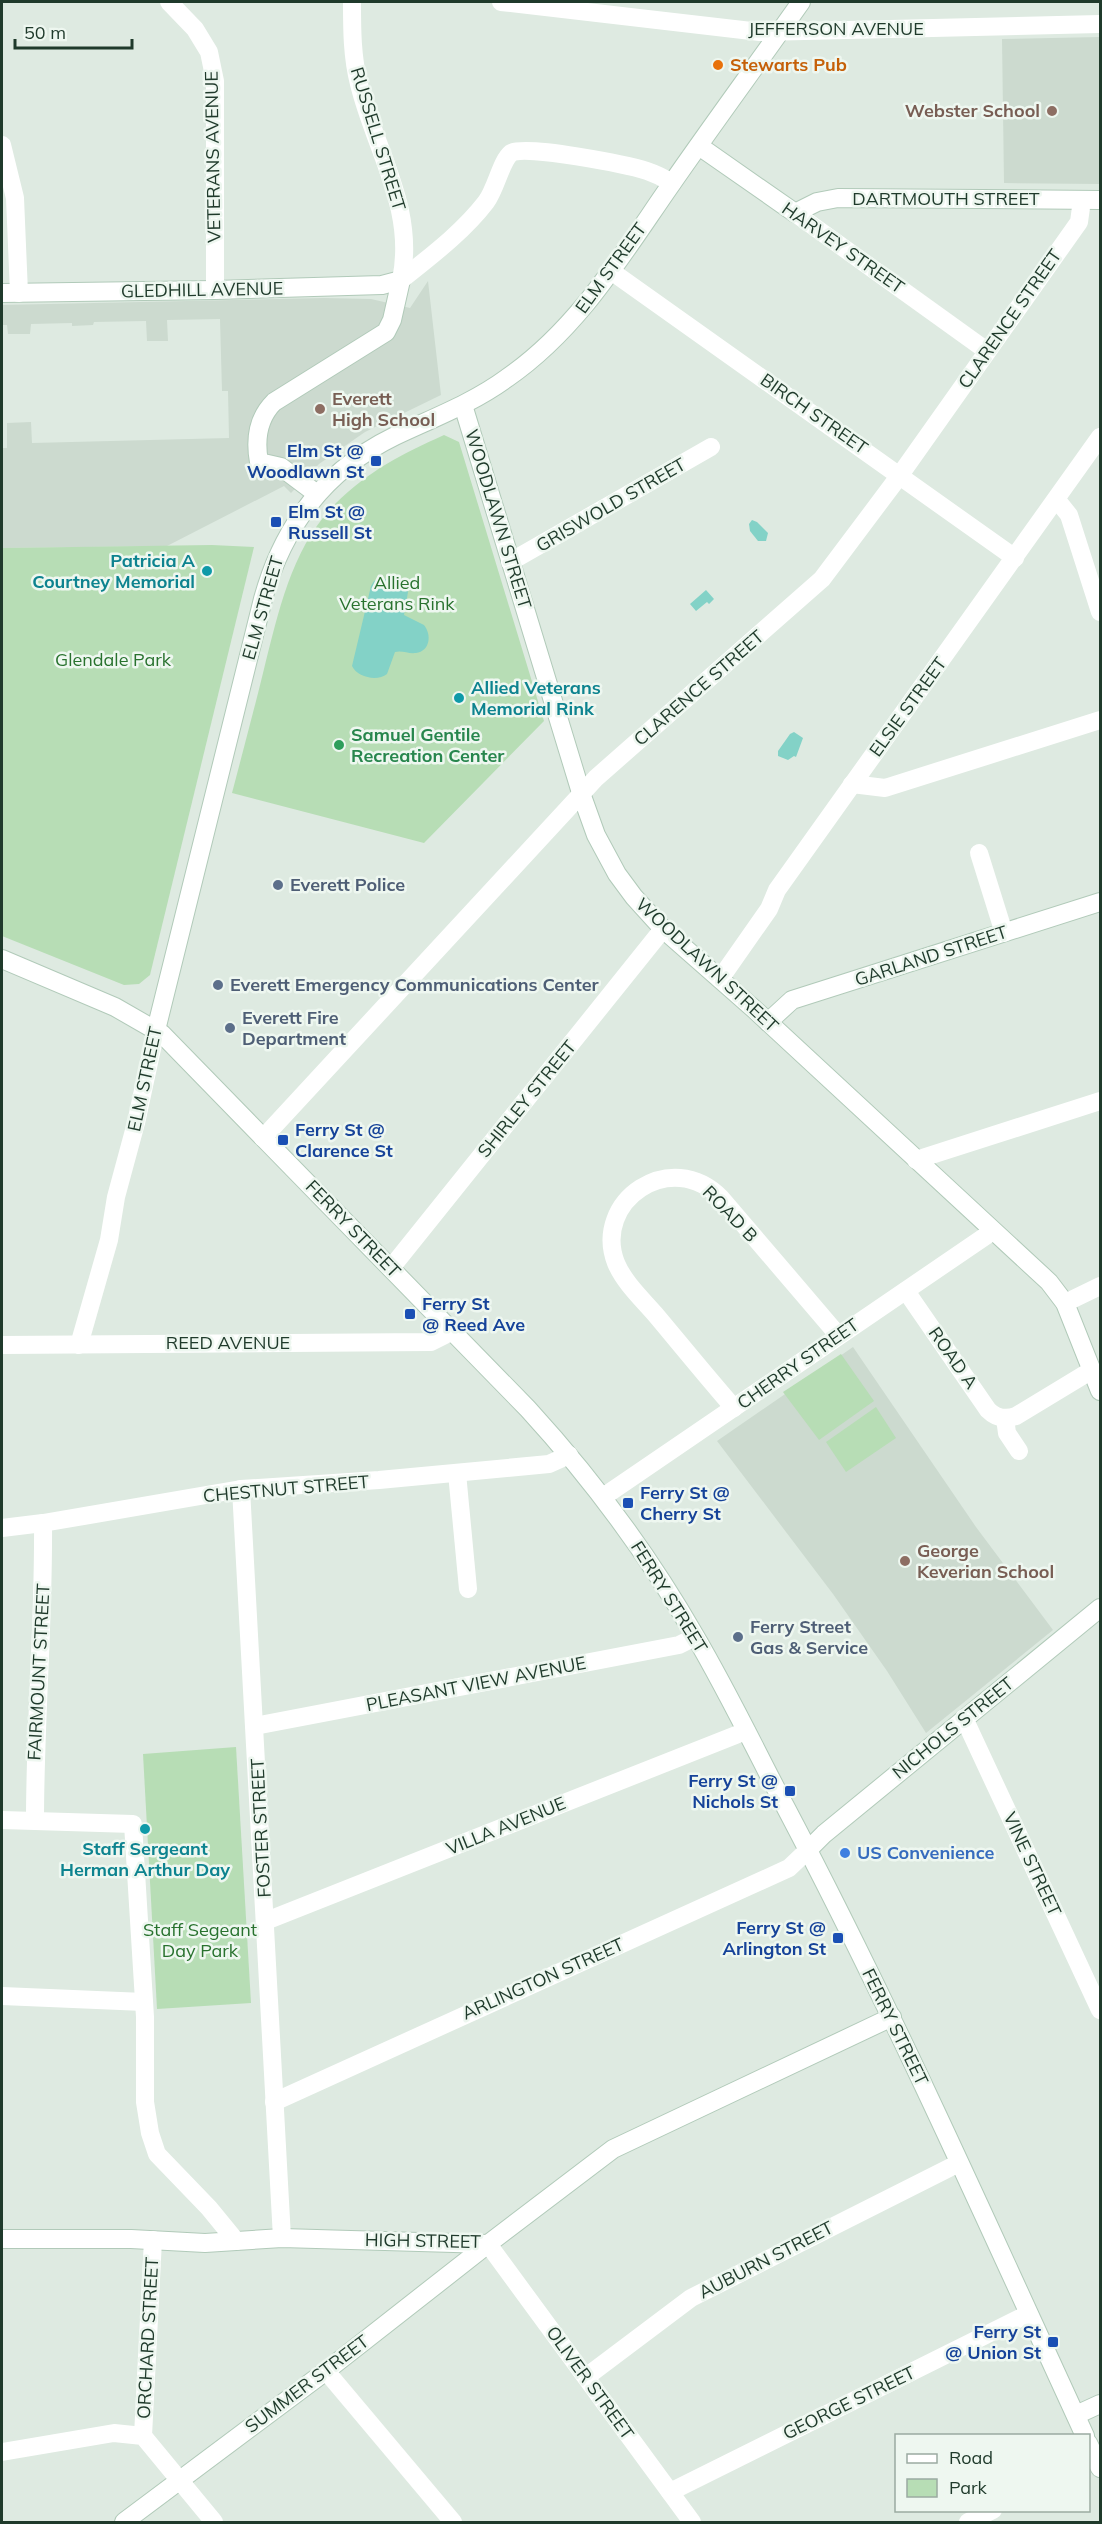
<svg xmlns="http://www.w3.org/2000/svg" width="1102" height="2524" viewBox="0 0 1102 2524" font-family="Mulish,sans-serif">
  <style>
    .built { fill: #ccdacf }
    .green { fill: #b7ddb5 }
    .water { fill: #83d2c7 }
    .lines { fill: none; stroke-linecap: round; stroke-linejoin: round }
    .secondary-casing { stroke: #b1cab9; stroke-width: 20 }
    .street { stroke: #fff; stroke-width: 18 }
    .secondary { stroke: #fff; stroke-width: 18 }
    .food-dot { fill: #e8710a; stroke: #eef7f0; stroke-width: 2 }
    .education-dot { fill: #8d6e63; stroke: #eef7f0; stroke-width: 2 }
    .transit-dot { fill: #1a4fb4; stroke: #eef7f0; stroke-width: 2 }
    .culture-dot { fill: #0f9aa8; stroke: #eef7f0; stroke-width: 2 }
    .leisure-dot { fill: #2e9e5b; stroke: #eef7f0; stroke-width: 2 }
    .service-dot { fill: #5c6f8a; stroke: #eef7f0; stroke-width: 2 }
    .shop-dot { fill: #3f7fe0; stroke: #eef7f0; stroke-width: 2 }
    .labels { text-anchor: middle; stroke-width: 5; stroke-linejoin: round; paint-order: stroke }
    .street-label { font-size: 18px; fill: #1f3a2b; stroke: #eef7f0 }
    .food-label { font-size: 18px; font-weight: bold; fill: #c56008; stroke: #eef7f0; text-anchor: start }
    .education-label { font-size: 18px; font-weight: bold; fill: #785e54; stroke: #eef7f0; text-anchor: start }
    .transit-label { font-size: 18px; font-weight: bold; fill: #164399; stroke: #eef7f0; text-anchor: end }
    .culture-label { font-size: 18px; font-weight: bold; fill: #0d838f; stroke: #eef7f0; text-anchor: end }
    .park-label { font-size: 18px; fill: #28722e; stroke: #eef7f0 }
    .leisure-label { font-size: 18px; font-weight: bold; fill: #27864d; stroke: #eef7f0; text-anchor: start }
    .service-label { font-size: 18px; font-weight: bold; fill: #4e5e75; stroke: #eef7f0; text-anchor: start }
    .shop-label { font-size: 18px; font-weight: bold; fill: #366cbe; stroke: #eef7f0; text-anchor: start }
  </style>
  <rect width="100%" height="100%" fill="#deeae1"/>
  <g class="built">
    <path d="M1100 37V184L1004 183 1002 39Z"/>
    <path d="M428 281 441 395 365 432 319 464 291 493 284 486 167 546 2 548V448H7V423L31 422 32 443 229 438 228 391H222L220 319 167 320 168 341H147L146 321 94 322 93 325 72 326V323L31 324 30 334H8L7 325H2V305L324 298 371 299 410 308Z"/>
    <path d="M853 1347 976 1527 1053 1630 926 1733 887 1671 833 1594 717 1441Z"/>
  </g>
  <g class="green">
    <path d="M444 435 459 442 544 721 424 843 232 793C243 751 254 710 264 669 279 610 292 547 336 503 368 471 404 453 444 435Z"/>
    <path d="M212 545 254 547 150 975 139 984 124 985 2 936V548Z"/>
    <path d="M841 1354 874 1401 819 1440 783 1392Z"/>
    <path d="M876 1407 896 1438 846 1472 826 1442Z"/>
    <path d="M236 1747 251 2003 157 2009 143 1754Z"/>
  </g>
  <g class="water">
    <path d="M752 520 757 522 768 533 766 541H758L750 531 749 524Z"/>
    <path d="M381 578 405 585 408 592 404 615 424 625C432 635 430 651 416 653 408 654 402 650 395 652L387 674C377 682 357 677 352 666L371 586 374 581Z"/>
    <path d="M706 590 714 599 709 604 707 602 696 611 690 604Z"/>
    <path d="M794 732 803 738 796 757 794 756 788 760 778 756V751L790 734Z"/>
  </g>
  <g class="lines">
    <g class="secondary-casing">
      <g id="secondary">
        <path d="M699 146 795 213 817 202 838 198 1100 200"/>
        <path d="M2 293 215 290 382 285 401 280"/>
        <path d="M463 405 582 796 596 835 617 874 634 897 663 929 754 1009 1049 1282 1065 1303 1100 1391"/>
        <path d="M317 494 281 467 259 462C255 440 258 418 274 402L386 332 392 320 401 280"/>
        <path d="M2 959 115 1007 162 1034 528 1409C592 1479 648 1554 695 1636 728 1692 756 1751 786 1808 894 2013 988 2225 1085 2436"/>
        <path d="M768 1022 792 1000 1100 902"/>
        <path d="M156 1030 263 599C283 526 325 470 395 436 433 418 473 403 507 378 578 329 622 255 670 186 713 124 758 63 801 2"/>
        <path d="M808 1850 824 1834 1100 1608"/>
        <path d="M2 2239H131L205 2243 282 2238 488 2244"/>
        <path d="M1076 2415 1100 2404"/>
        <path d="M1088 2443 1100 2468"/>
        <path d="M124 2522 326 2371 488 2244 613 2149 892 2017"/>
      </g>
    </g>
    <g class="street">
      <path d="M169 2 195 29 209 52 215 81V290"/>
      <path d="M352 2C352 29 352 57 359 84 375 150 416 209 401 280"/>
      <path d="M501 2 760 32 1100 24"/>
      <path d="M2 145 15 198 19 293"/>
      <path d="M795 213 987 351"/>
      <path d="M611 271 1015 558"/>
      <path d="M401 280C431 256 463 232 486 202 496 189 501 161 511 153 523 144 629 165 647 171 656 174 664 178 672 183"/>
      <path d="M1057 500 1069 515 1100 612"/>
      <path d="M510 562 711 447"/>
      <path d="M852 784 885 788 1100 720"/>
      <path d="M979 853 1004 933"/>
      <path d="M720 979 769 909 777 890 1100 437"/>
      <path d="M263 1138 596 778 822 579 900 475 1079 222 1082 200"/>
      <path d="M916 1160 1100 1101"/>
      <path d="M391 1268 663 929"/>
      <path d="M906 1291 988 1410C996 1418 1005 1420 1016 1416L1092 1370"/>
      <path d="M1065 1303 1100 1286"/>
      <path d="M2 1345 431 1342 453 1331"/>
      <path d="M79 1345 109 1240 116 1197 136 1123 156 1030"/>
      <path d="M734 1408C707 1377 681 1345 655 1314 641 1298 624 1282 616 1263 592 1201 671 1147 721 1198L838 1335"/>
      <path d="M1005 1418 1007 1433 1019 1451"/>
      <path d="M457 1473 468 1589"/>
      <path d="M241 1489 282 2238"/>
      <path d="M603 1497 993 1231"/>
      <path d="M2 1528 43 1523 241 1489 379 1480 549 1464 569 1455"/>
      <path d="M964 1718 1100 2010"/>
      <path d="M255 1726 679 1645 695 1637"/>
      <path d="M2 1820 133 1824 145 2017V2102L150 2133 157 2154 209 2208 236 2241"/>
      <path d="M35 1820C35 1721 44 1622 43 1523"/>
      <path d="M266 1921 746 1731"/>
      <path d="M2 1996 144 2002"/>
      <path d="M274 2102 789 1868 808 1850"/>
      <path d="M488 2244 692 2522"/>
      <path d="M326 2371 453 2522"/>
      <path d="M586 2377 691 2298 959 2163"/>
      <path d="M143 2436 153 2240"/>
      <path d="M2 2452 114 2433 143 2436 214 2522"/>
      <path d="M670 2492 1028 2314"/>
      <path d="M968 2522 993 2510"/>
    </g>
    <use href="#secondary" class="secondary"/>
  </g>
  <circle class="food-dot" cx="718" cy="65" r="6"/>
  <g class="education-dot">
    <circle cx="1052" cy="111" r="6"/>
    <circle cx="320" cy="409" r="6"/>
    <circle cx="905" cy="1561" r="6"/>
  </g>
  <g class="transit-dot">
    <rect x="370" y="455" width="12" height="12" rx="3"/>
    <rect x="270" y="516" width="12" height="12" rx="3"/>
    <rect x="277" y="1134" width="12" height="12" rx="3"/>
    <rect x="404" y="1308" width="12" height="12" rx="3"/>
    <rect x="622" y="1497" width="12" height="12" rx="3"/>
    <rect x="784" y="1785" width="12" height="12" rx="3"/>
    <rect x="832" y="1932" width="12" height="12" rx="3"/>
    <rect x="1047" y="2336" width="12" height="12" rx="3"/>
  </g>
  <g class="culture-dot">
    <circle cx="207" cy="571" r="6"/>
    <circle cx="459" cy="698" r="6"/>
    <circle cx="145" cy="1829" r="6"/>
  </g>
  <circle class="leisure-dot" cx="339" cy="745" r="6"/>
  <g class="service-dot">
    <circle cx="278" cy="885" r="6"/>
    <circle cx="218" cy="985" r="6"/>
    <circle cx="230" cy="1028" r="6"/>
    <circle cx="738" cy="1637" r="6"/>
  </g>
  <circle class="shop-dot" cx="845" cy="1853" r="6"/>
  <g class="labels">
    <g class="street-label">
      <text x="836" y="35">JEFFERSON AVENUE</text>
      <text transform="translate(378 139) rotate(73)" y="6">RUSSELL STREET</text>
      <text transform="translate(213 157) rotate(-91)" y="6">VETERANS AVENUE</text>
      <text x="946" y="205">DARTMOUTH STREET</text>
      <text transform="translate(843 248) rotate(35)" y="6">HARVEY STREET</text>
      <text transform="translate(611 268) rotate(-54)" y="6">ELM STREET</text>
      <text transform="translate(202 290) rotate(-1)" y="6">GLEDHILL AVENUE</text>
      <text transform="translate(1010 319) rotate(-55)" y="6">CLARENCE STREET</text>
      <text transform="translate(814 414) rotate(35)" y="6">BIRCH STREET</text>
      <text transform="translate(611 505) rotate(-30)" y="6">GRISWOLD STREET</text>
      <text transform="translate(498 519) rotate(73)" y="6">WOODLAWN STREET</text>
      <text transform="translate(263 608) rotate(-74)" y="6">ELM STREET</text>
      <text transform="translate(699 688) rotate(-41)" y="6">CLARENCE STREET</text>
      <text transform="translate(908 707) rotate(-54)" y="6">ELSIE STREET</text>
      <text transform="translate(931 956) rotate(-18)" y="6">GARLAND STREET</text>
      <text transform="translate(707 965) rotate(43)" y="6">WOODLAWN STREET</text>
      <text transform="translate(145 1079) rotate(-78)" y="6">ELM STREET</text>
      <text transform="translate(527 1099) rotate(-51)" y="6">SHIRLEY STREET</text>
      <text transform="translate(730 1214) rotate(46)" y="6">ROAD B</text>
      <text transform="translate(353 1229) rotate(46)" y="6">FERRY STREET</text>
      <text x="228" y="1349">REED AVENUE</text>
      <text transform="translate(953 1358) rotate(55)" y="6">ROAD A</text>
      <text transform="translate(798 1364) rotate(-35)" y="6">CHERRY STREET</text>
      <text transform="translate(286 1489) rotate(-5)" y="6">CHESTNUT STREET</text>
      <text transform="translate(669 1597) rotate(58)" y="6">FERRY STREET</text>
      <text transform="translate(39 1672) rotate(-87)" y="6">FAIRMOUNT STREET</text>
      <text transform="translate(476 1684) rotate(-11)" y="6">PLEASANT VIEW AVENUE</text>
      <text transform="translate(953 1728) rotate(-39)" y="6">NICHOLS STREET</text>
      <text transform="translate(506 1826) rotate(-22)" y="6">VILLA AVENUE</text>
      <text transform="translate(261 1828) rotate(-93)" y="6">FOSTER STREET</text>
      <text transform="translate(1032 1864) rotate(65)" y="6">VINE STREET</text>
      <text transform="translate(543 1979) rotate(-24)" y="6">ARLINGTON STREET</text>
      <text transform="translate(895 2027) rotate(64)" y="6">FERRY STREET</text>
      <text transform="translate(423 2241) rotate(1)" y="6">HIGH STREET</text>
      <text transform="translate(766 2260) rotate(-27)" y="6">AUBURN STREET</text>
      <text transform="translate(148 2338) rotate(-87)" y="6">ORCHARD STREET</text>
      <text transform="translate(590 2383) rotate(54)" y="6">OLIVER STREET</text>
      <text transform="translate(307 2384) rotate(-37)" y="6">SUMMER STREET</text>
      <text transform="translate(849 2403) rotate(-26)" y="6">GEORGE STREET</text>
    </g>
    <g class="food-label">
      <text x="730" y="71">Stewarts Pub</text>
    </g>
    <g class="education-label">
      <text x="1040" y="117" text-anchor="end">Webster School</text>
      <text x="332" y="405">Everett<tspan x="332" dy="21">High School</tspan></text>
      <text x="917" y="1557">George<tspan x="917" dy="21">Keverian School</tspan></text>
    </g>
    <g class="transit-label">
      <text x="364" y="457">Elm St @<tspan x="364" dy="21">Woodlawn St</tspan></text>
      <text x="288" y="518" text-anchor="start">Elm St @<tspan x="288" dy="21">Russell St</tspan></text>
      <text x="295" y="1136" text-anchor="start">Ferry St @<tspan x="295" dy="21">Clarence St</tspan></text>
      <text x="422" y="1310" text-anchor="start">Ferry St<tspan x="422" dy="21">@ Reed Ave</tspan></text>
      <text x="640" y="1499" text-anchor="start">Ferry St @<tspan x="640" dy="21">Cherry St</tspan></text>
      <text x="778" y="1787">Ferry St @<tspan x="778" dy="21">Nichols St</tspan></text>
      <text x="826" y="1934">Ferry St @<tspan x="826" dy="21">Arlington St</tspan></text>
      <text x="1041" y="2338">Ferry St<tspan x="1041" dy="21">@ Union St</tspan></text>
    </g>
    <g class="culture-label">
      <text x="195" y="567">Patricia A<tspan x="195" dy="21">Courtney Memorial</tspan></text>
      <text x="471" y="694" text-anchor="start">Allied Veterans<tspan x="471" dy="21">Memorial Rink</tspan></text>
      <text x="145" y="1855" text-anchor="middle">Staff Sergeant<tspan x="145" dy="21">Herman Arthur Day</tspan></text>
    </g>
    <g class="park-label">
      <text x="397" y="589">Allied<tspan x="397" dy="21">Veterans Rink</tspan></text>
      <text x="113" y="666">Glendale Park</text>
      <text x="200" y="1936">Staff Segeant<tspan x="200" dy="21">Day Park</tspan></text>
    </g>
    <g class="leisure-label">
      <text x="351" y="741">Samuel Gentile<tspan x="351" dy="21">Recreation Center</tspan></text>
    </g>
    <g class="service-label">
      <text x="290" y="891">Everett Police</text>
      <text x="230" y="991">Everett Emergency Communications Center</text>
      <text x="242" y="1024">Everett Fire<tspan x="242" dy="21">Department</tspan></text>
      <text x="750" y="1633">Ferry Street<tspan x="750" dy="21">Gas &amp; Service</tspan></text>
    </g>
    <g class="shop-label">
      <text x="857" y="1859">US Convenience</text>
    </g>
  </g>
  <rect width="1102" height="2524" fill="none" stroke="#1f3a2b" stroke-width="6"/>
  <rect x="895" y="2434" width="195" height="78" fill="#eef7f0" stroke="#9baba1" stroke-width="1.5"/>
  <rect x="907" y="2454" width="30" height="9" fill="#ffffff" stroke="#9baba1" stroke-width="1.5"/>
  <text x="949" y="2464" font-size="18" fill="#1f3a2b">Road</text>
  <rect x="907" y="2479" width="30" height="18" fill="#b7ddb5" stroke="#9baba1" stroke-width="1.5"/>
  <text x="949" y="2494" font-size="18" fill="#1f3a2b">Park</text>
  <path d="M15 39v9h117v-9" fill="none" stroke="#1f3a2b" stroke-width="3"/>
  <text x="24" y="39" font-size="18" fill="#1f3a2b" stroke="#eef7f0" stroke-width="4.5" paint-order="stroke">50 m</text>
</svg>
